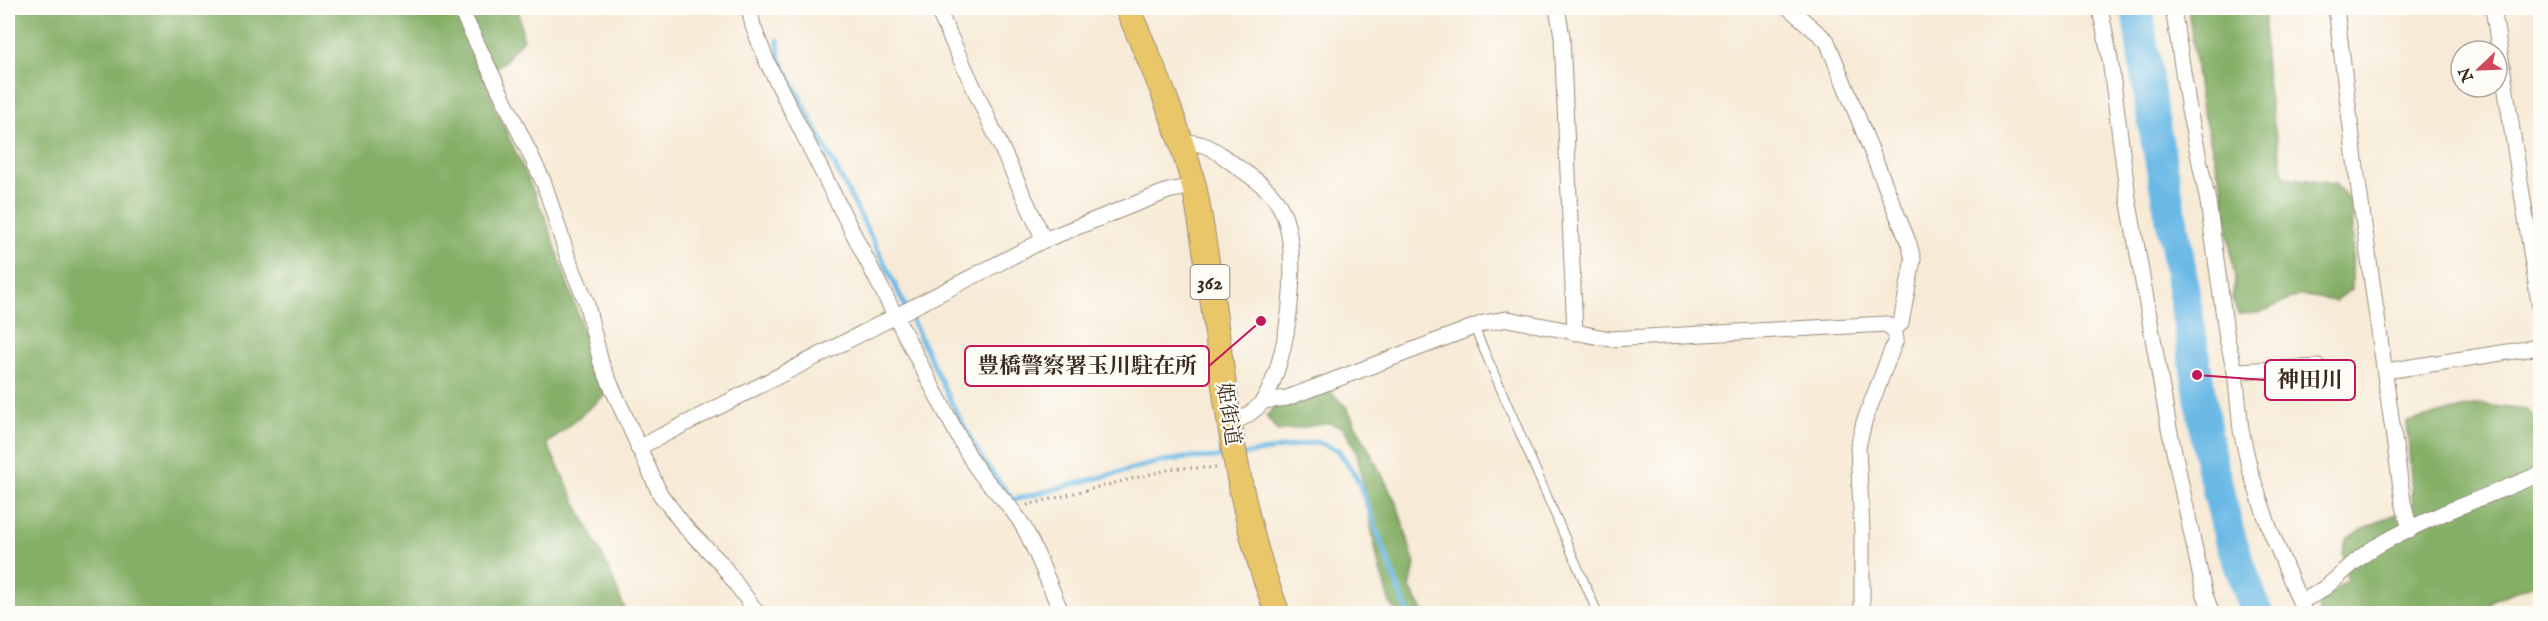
<svg xmlns="http://www.w3.org/2000/svg" width="2548" height="621" viewBox="0 0 2548 621" font-family="'IM FELL English','Noto Serif JP',serif">
  <style>
    .forest { fill: #84af66; stroke: #606c42; stroke-width: 1.5 }
    .lines { fill: none; stroke-linecap: round; stroke-linejoin: round }
    .stream { stroke: #6bb9e5; stroke-width: 5 }
    .river { stroke: #6bb9e5; stroke-width: 32 }
    .service-casing { stroke: #998a7a; stroke-width: 10 }
    .minor-casing { stroke: #998a7a; stroke-width: 17 }
    .trunk-casing { stroke: #998a7a; stroke-width: 26 }
    .path { stroke: #998a7a; stroke-width: 3; stroke-dasharray: 1.5 4.5; stroke-linecap: butt }
    .service { stroke: #fff; stroke-width: 8 }
    .minor { stroke: #fff; stroke-width: 15 }
    .trunk { stroke: #e9c769; stroke-width: 24 }
    .labels { text-anchor: middle; stroke-width: 4.5; stroke-linejoin: round; paint-order: stroke }
    .shield { fill: #fdfcf7; stroke: #75695f; stroke-width: 1.5 }
    .shield-label { font-size: 20px; font-weight: bold; fill: #3b2a1e }
    .street-label { font-size: 21px; fill: #3b2a1e; stroke: #fdfcf7 }
    .leader { fill: none; stroke: #c2185b; stroke-width: 2 }
    .callout-dot { fill: #c2185b; stroke: #fdfcf7; stroke-width: 2 }
    .callout { fill: #fdfcf7; stroke: #c2185b; stroke-width: 2 }
    .callout-label { font-size: 22px; text-anchor: middle; font-weight: bold; fill: #3b2a1e }
  </style>
  <rect width="100%" height="100%" fill="#fdfcf7"/>
  <filter id="ink" filterUnits="userSpaceOnUse"><feTurbulence type="fractalNoise" baseFrequency=".0167" numOctaves="2"/><feDisplacementMap in="SourceGraphic" scale="12" xChannelSelector="R" yChannelSelector="G"/><feConvolveMatrix kernelMatrix="1 2 1 2 8 2 1 2 1" color-interpolation-filters="sRGB"/></filter>
  <filter id="wash" filterUnits="userSpaceOnUse"><feTurbulence type="fractalNoise" baseFrequency=".008" numOctaves="4" result="noise"/><feDisplacementMap in="SourceGraphic" scale="24" xChannelSelector="R" yChannelSelector="G"/><feGaussianBlur stdDeviation="1.35" result="paint"/><feColorMatrix in="noise" values="0 0 0 0 0 0 0 0 0 0 0 0 0 0 0 0 0 1.4 0 .05"/><feComposite in="paint" operator="in"/></filter>
  <g filter="url(#wash)">
    <rect width="100%" height="100%" fill="#f7ead6"/>
    <g class="forest">
      <path d="M8 8H518L523 39 505 61 483 76 497 111 546 219 605 395 547 444 611 574 626 613H8Z"/>
      <path d="M2188 8H2266C2260 64 2273 122 2284 177L2335 184 2353 205 2352 289 2335 301 2301 295 2258 313 2238 314 2232 299 2235 280 2222 187 2201 105Z"/>
      <path d="M1330 392 1347 408 1397 504 1415 564 1410 588 1423 611 1430 613H1397L1390 603 1379 567 1357 453 1344 428 1330 423 1278 431 1266 416 1275 407Z"/>
      <path d="M2478 404 2526 410 2540 422V576L2534 584 2493 600 2485 613 2318 614 2320 603 2347 580 2343 554 2346 539 2380 520 2413 508 2407 422Z"/>
    </g>
    <g class="lines">
      <g class="stream">
        <path d="M778 40 779 57 884 262 953 406 982 459 1013 500 1159 462 1186 458 1229 457"/>
        <path d="M1241 455 1316 442 1338 450 1357 478 1403 601 1410 614"/>
      </g>
      <path class="river" d="M2137 8 2151 109 2177 249 2210 458 2230 538 2257 614"/>
    </g>
  </g>
  <g filter="url(#ink)">
    <g class="lines">
      <g class="service-casing">
        <path id="service" d="M1474 327 1598 614"/>
      </g>
      <g class="minor-casing">
        <g id="minor">
          <path d="M460 8 544 183 568 258 586 301 601 363 660 494 686 528 720 562 758 614"/>
          <path d="M749 8 753 26 767 62C833 193 898 325 968 454 982 482 1008 499 1023 526 1038 553 1049 585 1062 614"/>
          <path d="M937 8 1044 240"/>
          <path d="M1557 8 1562 36 1575 333"/>
          <path d="M1789 8 1827 41 1909 244 1913 259 1901 323 1894 330 1896 339 1864 422 1858 447 1862 532V614"/>
          <path d="M2100 8 2110 59 2128 198 2169 428 2204 592 2212 614"/>
          <path d="M2173 8 2189 110 2208 202 2227 339 2235 371 2241 430 2250 470 2269 527 2305 614"/>
          <path d="M2336 8 2355 161 2403 502 2410 530"/>
          <path d="M2493 8 2540 309"/>
          <path d="M1183 142C1210 143 1214 150 1235 165 1251 177 1269 187 1279 205 1304 247 1289 361 1263 401 1254 413 1242 419 1229 424"/>
          <path d="M2235 371 2319 367"/>
          <path d="M2386 371 2540 347"/>
          <path d="M1263 401 1287 398 1484 323 1508 319 1610 339 1886 324 1894 330"/>
          <path d="M638 448 1044 240 1168 191 1194 186"/>
          <path d="M2300 601C2330 591 2348 563 2375 547 2427 517 2485 497 2540 474"/>
        </g>
      </g>
      <g class="trunk-casing">
        <path id="trunk" d="M1127 8C1153 66 1178 124 1194 186 1223 328 1223 477 1278 614"/>
      </g>
      <path class="path" d="M1027 505 1175 468H1217"/>
      <use href="#service" class="service"/>
      <use href="#minor" class="minor"/>
      <use href="#trunk" class="trunk"/>
    </g>
  </g>
  <g class="labels">
    <rect class="shield" x="1190.5" y="265" width="39" height="34" rx="4.5"/>
    <g class="shield-label">
      <text x="1210" y="289">362</text>
    </g>
    <g class="street-label">
      <text transform="translate(1229 414) rotate(81)" y="7">姫街道</text>
    </g>
  </g>
  <path class="leader" d="M1261 321L1209 366M2197 375L2265 380"/>
  <g class="callout-dot">
    <circle cx="1261" cy="321" r="6"/>
    <circle cx="2197" cy="375" r="6"/>
  </g>
  <g class="callout">
    <rect x="965" y="346" width="244" height="40" rx="6"/>
    <rect x="2265" y="360" width="90" height="40" rx="6"/>
  </g>
  <g class="callout-label">
    <text x="1087" y="373">豊橋警察署玉川駐在所</text>
    <text x="2310" y="387">神田川</text>
  </g>
  <rect width="2548" height="621" fill="none" stroke="#fdfcf7" stroke-width="30"/>
  <g transform="translate(2479 69) rotate(247)"><circle r="28" fill="#fdfcf7" stroke="#afa8a0" stroke-width="1.5"/>
  <path d="M0-4.5L10 22L0 15L-10 22Z" fill="#d1495b"/>
  <text y="-9" font-size="16" font-weight="bold" text-anchor="middle" fill="#3b2a1e">N</text>
  </g>
</svg>
